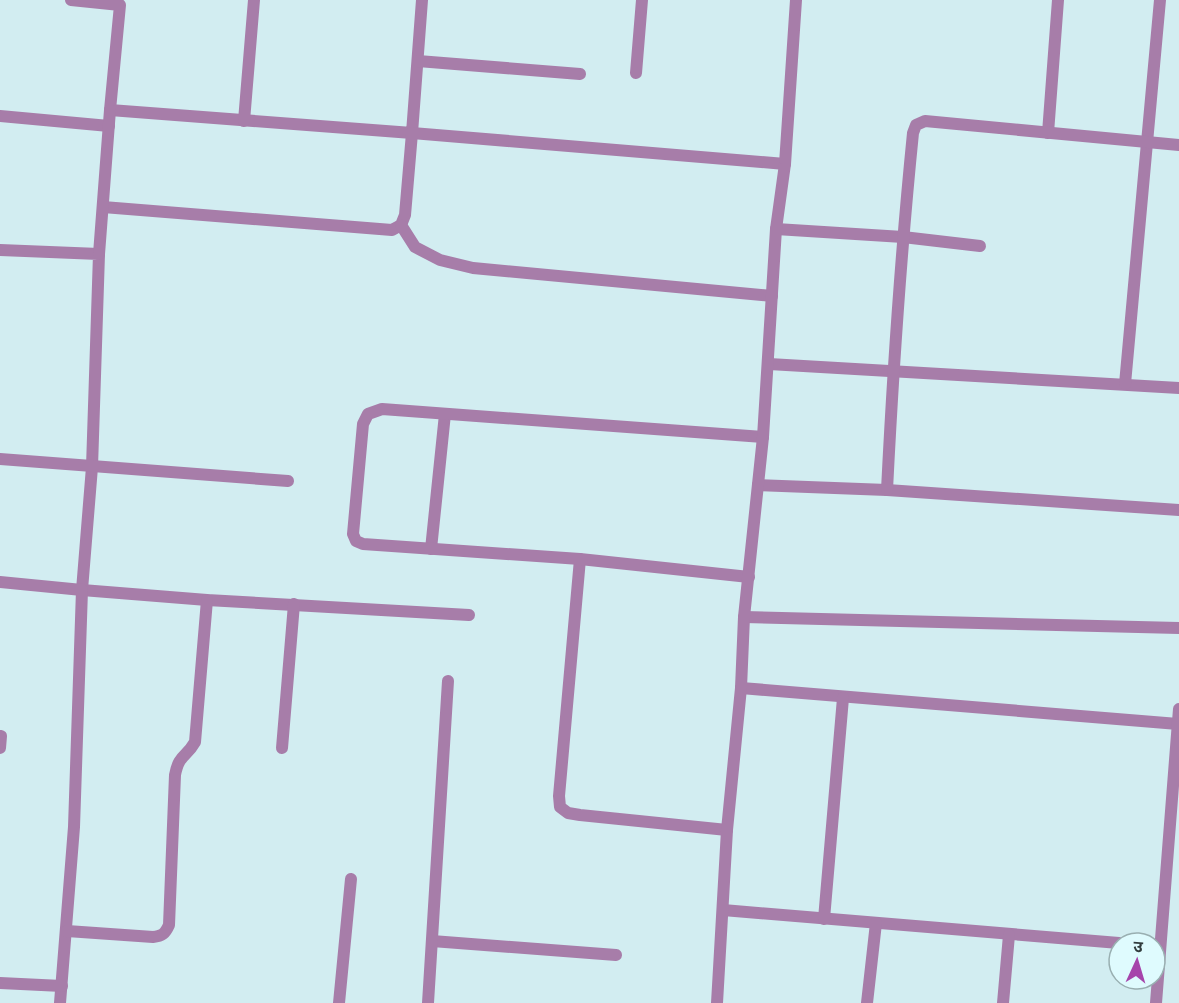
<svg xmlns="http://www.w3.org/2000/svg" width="1179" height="1003" viewBox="0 0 1179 1003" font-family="'Titillium Web','Noto Sans Devanagari',sans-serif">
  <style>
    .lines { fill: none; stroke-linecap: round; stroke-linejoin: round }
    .lane { stroke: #a77da9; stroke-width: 12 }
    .street { stroke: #a77da9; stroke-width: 12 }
  </style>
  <rect width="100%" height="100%" fill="#d2edf1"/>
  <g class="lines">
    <path class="lane" d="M636 73 642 0"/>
    <g class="street">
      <path d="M71 0 120 5 110 110 412 133 422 0"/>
      <path d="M418 61 580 74"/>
      <path d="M0 116 109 126"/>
      <path d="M244 121 254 0"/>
      <path d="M1048 133 1058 0"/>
      <path d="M103 207 392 230 401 225 405 215 412 133 785 164"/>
      <path d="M401 225 415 247 440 260 473 268 772 296"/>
      <path d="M776 229 903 237 980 246"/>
      <path d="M0 250 99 254 92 467 82 590 207 600 469 615"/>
      <path d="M99 254 110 110"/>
      <path d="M769 364 1179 388"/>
      <path d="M1125 384 1160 0"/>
      <path d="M0 459 288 481"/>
      <path d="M758 485 887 490 1179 510"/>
      <path d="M887 490C893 370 901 252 913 133L916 125 925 121 1179 145"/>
      <path d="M431 549 445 414"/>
      <path d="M580 559 559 796 560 807 568 813 580 815 727 830"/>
      <path d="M749 577 580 559 363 544 356 541 353 534 363 424 368 414 382 409 763 437"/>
      <path d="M0 582 82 590 74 827 60 1003"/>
      <path d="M744 617 1179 628"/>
      <path d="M741 688 1178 724"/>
      <path d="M0 748 1 736"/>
      <path d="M282 748 294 604"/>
      <path d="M723 910 1119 943"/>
      <path d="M824 919 843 698"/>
      <path d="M67 931 153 937C162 936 165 934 169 925L175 775C179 754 186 758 195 742L207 600"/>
      <path d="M432 941 616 955"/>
      <path d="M0 983 62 986"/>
      <path d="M339 1003 351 879"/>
      <path d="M428 1003 448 681"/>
      <path d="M717 1003 727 830 741 688 744 617 763 437 776 229 785 164 796 0"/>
      <path d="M867 1003 876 923"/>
      <path d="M1003 1003 1009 935"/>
      <path d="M1156 1003 1179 709"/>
    </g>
  </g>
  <g transform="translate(1137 961) rotate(4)"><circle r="28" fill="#dffbfe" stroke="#99afb1" stroke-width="1.5"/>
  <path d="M0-4.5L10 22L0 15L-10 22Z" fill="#a644ab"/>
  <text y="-9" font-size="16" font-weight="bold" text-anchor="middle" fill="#313c3d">उ</text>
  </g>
</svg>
